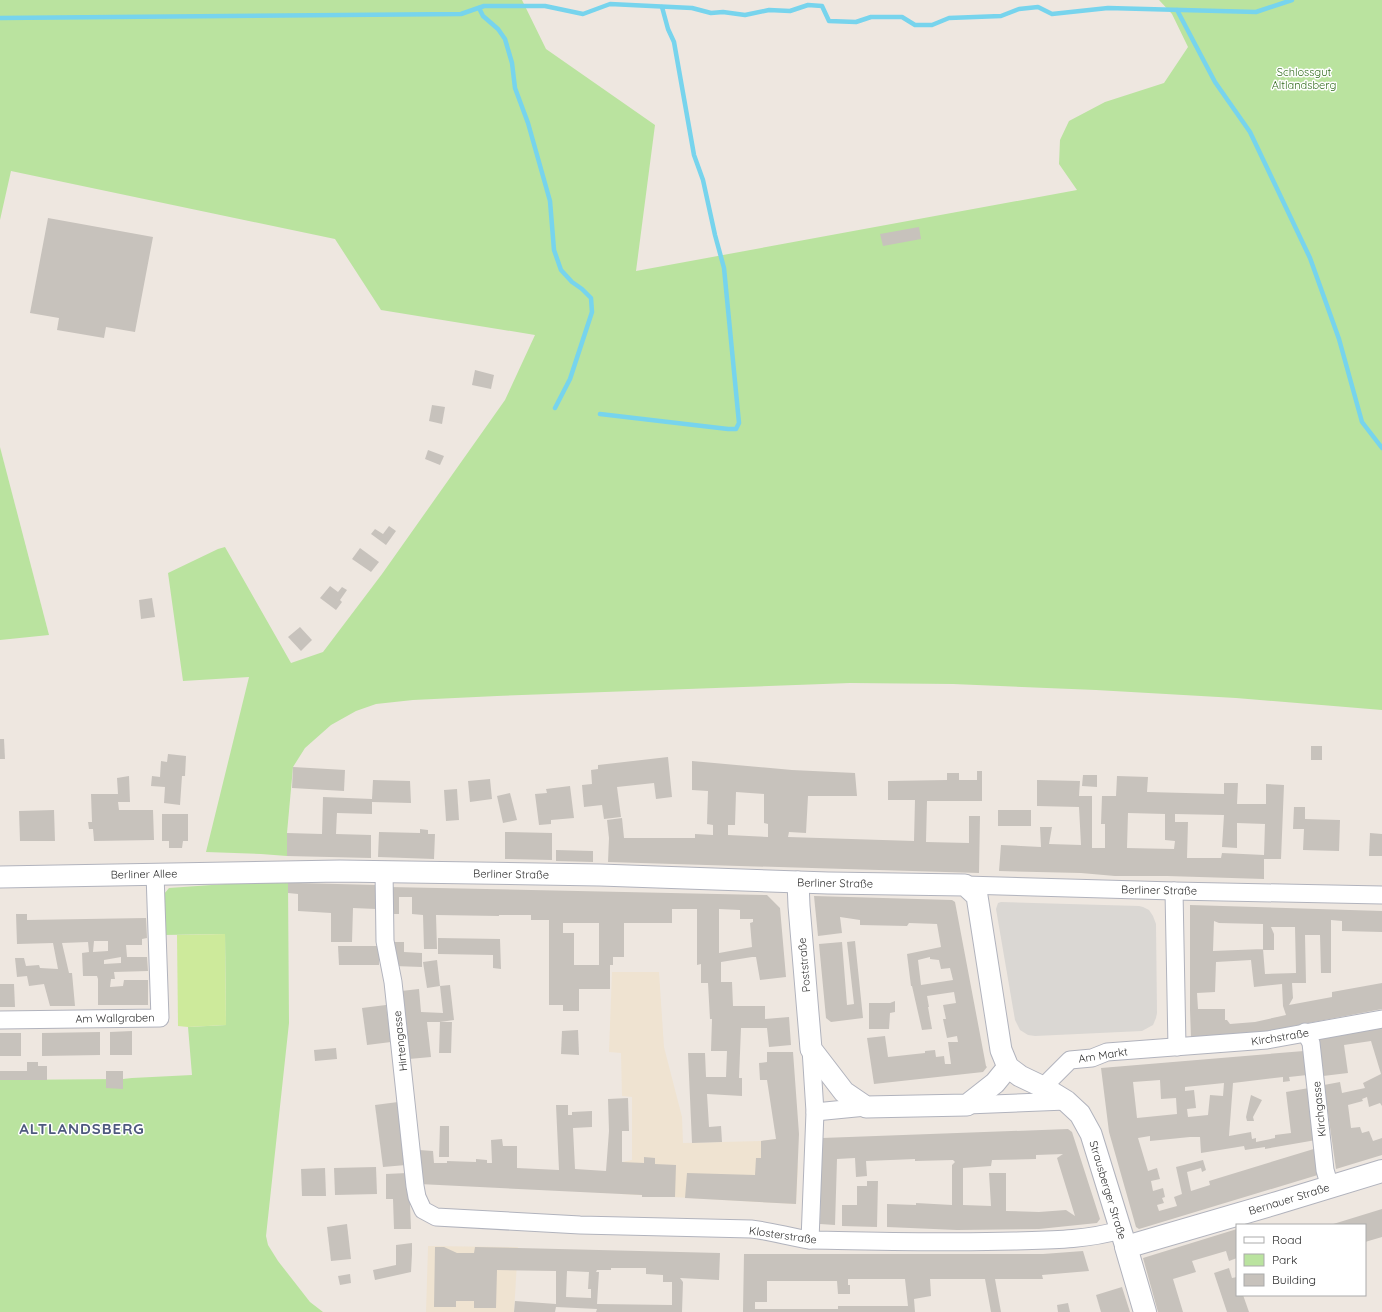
<svg xmlns="http://www.w3.org/2000/svg" width="1382" height="1312" viewBox="0 0 1382 1312" font-family="Quicksand,sans-serif">
  <style>
    .education { fill: #efe3d1 }
    .green { fill: #bae39f }
    .pitch { fill: #cdea9b }
    .plaza { fill: #dad7d3 }
    .lines { fill: none; stroke-linecap: round; stroke-linejoin: round }
    .stream { stroke: #77d4ed; stroke-width: 4.5 }
    .building { fill: #c7c2bc; fill-rule: evenodd }
    .minor-casing { stroke: #b1b3bd; stroke-width: 19 }
    .tertiary-casing { stroke: #b1b3bd; stroke-width: 23 }
    .secondary-casing { stroke: #b1b3bd; stroke-width: 24 }
    .minor { stroke: #fff; stroke-width: 17 }
    .tertiary { stroke: #fff; stroke-width: 21 }
    .secondary { stroke: #fff; stroke-width: 22 }
    .labels { text-anchor: middle; stroke-width: 3; stroke-linejoin: round; paint-order: stroke }
    .park-label { font-size: 11px; fill: #316b1d; stroke: #fff }
    .street-label { font-size: 11px; fill: #2d2d2d; stroke: #fff }
    .district-label { font-size: 15px; font-weight: bold; letter-spacing: 1px; fill: #4e597e; stroke: #fff }
  </style>
  <rect width="100%" height="100%" fill="#eee7e0"/>
  <g class="education">
    <path d="M612 972H659L664 1047 682 1117 683 1143 761 1141 776 1139V1134L798 1166 796 1204 621 1194 622 1162 632 1160V1097L622 1096 621 1053 609 1052Z"/>
    <path d="M428 1246 518 1247 514 1312H426Z"/>
  </g>
  <g class="green">
    <path d="M0 0H522L546 49 655 125 636 271 1077 190 1059 164 1060 140 1069 121 1105 102 1164 83 1188 47 1172 14 1159 0H1382V710L1236 698 1096 690 953 684 850 683 497 696 413 700 376 704 356 711 331 725 305 748 293 767 287 833V856L261 854 206 852 249 677 183 681 168 573 218 549 225 547 291 663 323 652 382 574 505 400 535 335 381 310 335 239 11 171 0 220Z"/>
    <path d="M0 447 49 635 0 640Z"/>
    <path d="M254 882H288L289 1023 266 1236 268 1245 278 1261 310 1302 323 1312H0V1080L123 1079 132 1078 192 1075 188 1027 226 1025 225 934 164 935V894L169 888Z"/>
  </g>
  <path class="pitch" d="M225 934 226 1025 188 1027 178 1026 177 935Z"/>
  <path class="plaza" d="M1001 902 1139 906 1143 907 1149 910 1153 916 1156 924 1157 1013 1156 1018 1153 1025 1142 1031 1035 1036 1028 1035 1020 1030 1015 1020 996 909 998 903Z"/>
  <g class="lines">
    <g class="stream">
      <path d="M479 8 483 16 498 29 505 39 512 63 515 88 528 123 550 201 554 250 561 270 572 282 582 289 591 298 592 312 570 379 555 408"/>
      <path d="M1177 10 1215 82 1250 132 1310 258 1339 339 1362 422 1382 448"/>
      <path d="M0 18 461 14 484 6H545L583 14 610 4 692 8 711 13 723 12 745 15 769 10 790 11 808 5 822 6 829 21 856 22 871 17H902L915 25H932L949 18 1001 16 1019 9 1038 7 1052 14 1108 8 1256 12 1292 0"/>
      <path d="M600 414 728 429H736L739 423 724 268 715 235 703 180 694 155 674 42 668 29 662 7"/>
    </g>
  </g>
  <g class="building">
    <path d="M48 218 153 237 135 332 106 327 104 338 57 330 59 318 30 313Z"/>
    <path d="M919 227 921 239 883 246 880 234Z"/>
    <path d="M475 370 494 375 491 389 472 385Z"/>
    <path d="M432 405 445 407 442 424 429 421Z"/>
    <path d="M428 450 444 456 440 465 425 459Z"/>
    <path d="M389 526 396 531 386 545 371 534 375 529 383 534Z"/>
    <path d="M360 548 379 562 371 572 352 559Z"/>
    <path d="M330 586 338 592 342 587 347 590 340 600 342 602 336 610 320 598Z"/>
    <path d="M152 598 155 617 141 619 139 600Z"/>
    <path d="M300 627 312 640 301 651 288 637Z"/>
    <path d="M0 739H4L5 759H0Z"/>
    <rect x="1311" y="746" width="11" height="14"/>
    <path d="M168 754 186 756 185 776H182L180 805 164 803 165 787 151 786 152 776 160 777 161 761 167 762Z"/>
    <path d="M668 757 672 797 656 799 654 783 617 787 621 817 604 819 602 805 584 807 582 785 592 784 591 770 598 769V765Z"/>
    <path d="M692 761 792 770 855 773 857 796H808L806 833 789 832 788 837 914 841 915 800H888V781L947 780V773H959V780H977V771H982V801H927L926 842 969 843V816H980L979 873 608 862 609 838 607 820 622 818 624 838H695V834L713 835V825L707 824 708 791 692 790ZM736 792 764 794V823L768 824V837L728 835V825H735Z"/>
    <path d="M293 767 345 770 344 791 292 788Z"/>
    <path d="M1083 775H1097V787L1082 786Z"/>
    <path d="M129 776 130 802H118L119 810H153L154 840 94 841 93 829H89L88 822H92L91 794H118L117 778Z"/>
    <path d="M1117 776 1148 777 1147 792 1224 794V783H1238L1237 804H1266V784L1284 785 1281 859H1264V879L1167 876H1115L1081 873 999 871 1001 845 1041 847 1040 827H1052L1049 844 1081 845 1079 807 1037 806V780L1080 781 1079 796H1092V848H1105V824H1101L1102 796H1116ZM1128 813 1165 814V840L1175 841 1174 849 1127 848ZM1175 814 1224 815 1222 847 1237 848V823L1265 824 1264 855 1222 853 1221 858H1187L1188 822H1175Z"/>
    <path d="M490 779 492 799 470 802 468 781Z"/>
    <path d="M373 780 410 781 411 803 372 802V814L337 813 336 834 371 835V858L287 856V833L322 834 323 797 372 799Z"/>
    <path d="M570 786 574 818 551 820V824L539 825 535 794 547 793 546 789Z"/>
    <path d="M457 789 459 820 446 821 444 790Z"/>
    <path d="M510 793 517 820 503 823 497 796Z"/>
    <path d="M1294 807H1305V819L1340 820 1339 851 1303 850 1304 829H1293Z"/>
    <path d="M54 810 55 841H20L19 811Z"/>
    <rect x="998" y="810" width="33" height="16"/>
    <path d="M162 814H188V841H183L182 848H169V841H162Z"/>
    <path d="M420 829 428 830V834H435L434 859 378 857 379 832 420 833Z"/>
    <path d="M505 832 552 833V860L505 859Z"/>
    <path d="M1370 833 1382 834V856H1369Z"/>
    <path d="M556 850 593 851V862L556 861Z"/>
    <path d="M288 882H299V883L376 885V909L353 908 352 942H331V913L298 911V894L288 893Z"/>
    <path d="M389 887 767 895 780 908 786 977 760 980 756 957H752L721 962V982H732L733 1006H765V1019L789 1017 791 1045 769 1047 767 1028H741L739 1078H742V1096L707 1094 709 1127 721 1126 722 1142 692 1143 688 1053H705L706 1077H726L727 1051H711L712 1019H710L708 983H701V964L697 965V909H672V923H624V957H613V965H610V989H579V1011H563V1005H549V920H531V915H499V916L436 915 437 949H424L423 915 412 914V897H399V914H388ZM719 909 740 910V919H753V922L750 923 752 947 719 953ZM563 923H599V965H574V933H563Z"/>
    <path d="M814 896 952 900 955 902 986 1066 987 1067 983 1072 874 1084 867 1038 885 1036 888 1057 925 1053V1051L935 1050 936 1057 944 1056 945 1064H951L948 1042H958L957 1036 947 1038 943 1019H946L943 1005 956 1003 954 992 927 996 929 1007H928L932 1029 922 1030 912 986H911L907 954 941 947 937 924 909 923 907 926 860 925V920L840 917 842 933 818 936ZM930 957V959L939 960 941 969 950 968 953 980 921 985 918 960Z"/>
    <path d="M1190 905 1382 911V932L1342 931V921L1331 920V973H1321L1320 935H1305L1306 983H1292L1293 998 1289 1005 1332 997V992L1382 983V1009L1288 1027 1255 1034 1191 1038 1190 1010ZM1214 921 1219 923 1263 924V950H1274V934L1271 927H1295L1296 973 1265 974 1263 949 1213 951ZM1251 960 1254 987 1282 984 1283 1006 1286 1015 1255 1022 1230 1024 1227 1020H1225V1009H1198L1197 993 1215 992 1216 962Z"/>
    <path d="M16 914H27V920L146 918 147 938 142 939V945H126L127 957H147L148 971 114 972 115 979H111L110 987 123 986 124 980H148V1005H98V979L97 976H83L82 953 89 952 88 942 62 943 69 973H72L75 1006H50L44 984 29 986 27 976 17 977 15 958H24L26 966 39 965 40 968 58 969 53 943 17 944ZM94 941H108V951L93 952ZM121 957V963L104 964V960Z"/>
    <path d="M438 938 500 939 501 969 493 968V955L438 954Z"/>
    <path d="M855 941 863 1018 831 1022 826 1018 819 944 842 942 847 1005 854 1004 847 942Z"/>
    <path d="M392 942H404V952L422 953V967L394 966Z"/>
    <path d="M338 946H379V965H339Z"/>
    <path d="M437 960 440 986 427 988 423 962Z"/>
    <path d="M0 984H14L15 1007H0Z"/>
    <path d="M450 985 454 1020 440 1022H427L431 1057 409 1059 406 1023 401 991 419 989 421 1012 443 1013 440 986Z"/>
    <path d="M895 1001V1012L890 1013 889 1029H869V1003H890Z"/>
    <path d="M386 1005 391 1042 367 1045 362 1008Z"/>
    <path d="M440 1022H452L451 1053H439Z"/>
    <path d="M1382 1028V1106L1380 1103 1369 1107 1367 1097 1362 1099 1363 1101 1348 1105 1351 1128 1360 1127 1362 1133 1369 1131 1373 1141 1382 1138V1155L1336 1169 1324 1085 1340 1082 1342 1093 1365 1088 1363 1083 1381 1074 1371 1041 1344 1045 1348 1073 1323 1076 1318 1037Z"/>
    <path d="M578 1030 579 1055 561 1054 562 1031Z"/>
    <path d="M132 1031V1055H110V1032Z"/>
    <path d="M100 1032V1055L42 1056V1033Z"/>
    <rect x="0" y="1033" width="21" height="23"/>
    <path d="M336 1048 337 1059 315 1061 314 1050Z"/>
    <path d="M1304 1051 1307 1075 1289 1077 1290 1081 1283 1082V1077L1233 1083 1229 1136 1251 1132 1252 1139 1256 1138V1142L1275 1138V1135L1291 1133 1286 1092 1309 1088 1316 1140 1265 1149V1147L1245 1150 1244 1146 1201 1153 1200 1137H1190L1150 1141V1136L1138 1138 1148 1171 1157 1168 1160 1179 1151 1181 1153 1191 1163 1188 1165 1197 1162 1198 1164 1203 1157 1205 1159 1211 1177 1206 1174 1197 1182 1194 1176 1167 1203 1160 1206 1170 1202 1172 1201 1168 1187 1172 1191 1191 1210 1185 1209 1181 1317 1148 1321 1174 1139 1229 1136 1227 1109 1132 1101 1068ZM1160 1080 1161 1099 1176 1098 1177 1114 1137 1118 1133 1082ZM1224 1083 1223 1096 1210 1095 1208 1115 1188 1117 1187 1109 1196 1108 1194 1090 1185 1091V1087Z"/>
    <path d="M767 1052H793L799 1134 796 1204 685 1198 687 1173 755 1175 756 1158H761V1141L776 1139 767 1080H760L759 1063 767 1062Z"/>
    <path d="M27 1062H38V1066H47V1080H0V1071H27Z"/>
    <path d="M106 1071H123V1089L106 1088Z"/>
    <path d="M1251 1095 1262 1100 1253 1117 1254 1121H1247L1246 1117Z"/>
    <path d="M628 1098 629 1131H622V1162L644 1163V1157L655 1158V1164L676 1165 675 1197H642V1195L419 1184V1150L433 1151 434 1163H447V1161L476 1162V1159L487 1160V1163H492L491 1140 502 1139 503 1146H517V1168L559 1170 556 1105H568V1115H572V1112L592 1111V1127L573 1128 575 1169 606 1171 609 1131 608 1099Z"/>
    <path d="M398 1102 406 1165 383 1167 375 1105Z"/>
    <path d="M440 1126H449V1157H439Z"/>
    <path d="M1068 1129 1072 1132 1100 1219 1097 1223 1039 1229 957 1230 887 1227V1204L916 1205V1203L952 1205V1165L955 1162 953 1160 915 1161V1159L866 1161 867 1176 856 1177 855 1158 837 1159 835 1225 820 1224 822 1138ZM1063 1154 1057 1158 1075 1216 1066 1210 1039 1212 1006 1211V1173H989L991 1206 963 1205V1168L991 1166 992 1160 1036 1159V1155Z"/>
    <path d="M376 1167 377 1194 335 1195 334 1168Z"/>
    <path d="M325 1168 326 1196H302L301 1169Z"/>
    <path d="M407 1173 409 1179 411 1229H394L393 1199H386V1174Z"/>
    <path d="M867 1181H878L877 1227 842 1226V1205H857V1186H867Z"/>
    <path d="M1382 1209V1237L1365 1242V1225H1330Z"/>
    <path d="M347 1224 351 1259 331 1261 327 1227Z"/>
    <path d="M1237 1229V1258L1229 1261 1226 1251 1192 1261 1196 1272 1173 1279 1183 1312H1158L1143 1258Z"/>
    <path d="M412 1243V1254L411 1272 375 1280 373 1270 396 1265V1245Z"/>
    <path d="M435 1247H444L457 1253H474L475 1247 720 1253 719 1280 680 1278 683 1282 682 1312H596L597 1309 556 1307 555 1312H514L515 1301 556 1304V1271L497 1270 496 1308H474V1301H456V1307H434ZM611 1268H646V1274L663 1275V1282H672V1305L597 1304 599 1272H596L597 1270H611ZM567 1271 589 1272 588 1289H591V1298L566 1297Z"/>
    <path d="M1083 1251 1089 1271 1042 1275 1043 1279H995L1001 1312H991L985 1279H930L931 1296 914 1299 915 1312H743L744 1254H1043ZM848 1279H905L908 1306H838V1309H755V1302H767V1281H837L838 1294H850V1285H848Z"/>
    <path d="M1229 1268 1232 1278 1237 1277V1289H1236L1237 1295H1243L1249 1312H1227L1214 1273Z"/>
    <path d="M350 1274 351 1283 340 1285 338 1276Z"/>
    <path d="M1122 1287 1130 1312H1101L1096 1295Z"/>
    <path d="M1068 1303 1070 1312H1058L1057 1305Z"/>
  </g>
  <g class="lines">
    <g class="minor-casing">
      <g id="minor">
        <path d="M384 871 385 941 393 982 415 1186 417 1197 423 1210 436 1217 580 1225 751 1229C770 1231 790 1237 810 1240 878 1241 946 1243 1014 1241 1049 1240 1087 1240 1120 1230"/>
        <path d="M965 885 1174 891 1382 895"/>
        <path d="M1174 891 1177 1047"/>
        <path d="M0 1020 160 1018 155 874"/>
        <path d="M1305 1032 1311 1043 1325 1170 1330 1187"/>
        <path d="M1043 1087 1070 1060 1092 1058 1107 1052 1267 1040 1382 1019"/>
        <path d="M967 1105 1066 1101"/>
        <path d="M815 1112 866 1107"/>
        <path d="M810 1240 815 1112 811 1049"/>
      </g>
    </g>
    <g class="tertiary-casing">
      <g id="tertiary">
        <path d="M0 877 340 871 600 875 828 883 965 885 977 896 1001 1050 1008 1067 1020 1076 1043 1087 1066 1101 1080 1114 1091 1134 1126 1247"/>
        <path d="M798 882 799 906 811 1049 844 1092 866 1107 967 1105 995 1083 1008 1067"/>
      </g>
    </g>
    <g class="secondary-casing">
      <path id="secondary" d="M1145 1312 1126 1247 1277 1203 1382 1171"/>
    </g>
    <use href="#minor" class="minor"/>
    <use href="#tertiary" class="tertiary"/>
    <use href="#secondary" class="secondary"/>
  </g>
  <g class="labels">
    <g class="park-label">
      <text x="1304" y="76">Schlossgut<tspan x="1304" dy="13">Altlandsberg</tspan></text>
    </g>
    <g class="street-label">
      <text transform="translate(144 874) rotate(-1)" y="4">Berliner Allee</text>
      <text transform="translate(511 874) rotate(1)" y="4">Berliner Straße</text>
      <text transform="translate(835 883) rotate(1)" y="4">Berliner Straße</text>
      <text transform="translate(1159 890) rotate(1)" y="4">Berliner Straße</text>
      <text transform="translate(804 965) rotate(-95)" y="4">Poststraße</text>
      <text transform="translate(115 1018) rotate(-1)" y="4">Am Wallgraben</text>
      <text transform="translate(1280 1037) rotate(-9)" y="4">Kirchstraße</text>
      <text transform="translate(400 1041) rotate(-96)" y="4">Hirtengasse</text>
      <text transform="translate(1103 1055) rotate(-9)" y="4">Am Markt</text>
      <text transform="translate(1319 1109) rotate(-96)" y="4">Kirchgasse</text>
      <text transform="translate(1108 1190) rotate(73)" y="4">Strausberger Straße</text>
      <text transform="translate(1289 1199) rotate(-17)" y="4">Bernauer Straße</text>
      <text transform="translate(783 1235) rotate(8)" y="4">Klosterstraße</text>
    </g>
    <g class="district-label">
      <text x="82" y="1134">ALTLANDSBERG</text>
    </g>
  </g>
  <rect x="1236" y="1224" width="130" height="72" fill="#ffffff" stroke="#ababab"/>
  <rect x="1244" y="1237" width="20" height="6" fill="#ffffff" stroke="#ababab"/>
  <text x="1272" y="1244" font-size="12" fill="#2d2d2d">Road</text>
  <rect x="1244" y="1254" width="20" height="12" fill="#bae39f" stroke="#ababab"/>
  <text x="1272" y="1264" font-size="12" fill="#2d2d2d">Park</text>
  <rect x="1244" y="1274" width="20" height="12" fill="#c7c2bc" stroke="#ababab"/>
  <text x="1272" y="1284" font-size="12" fill="#2d2d2d">Building</text>
</svg>
